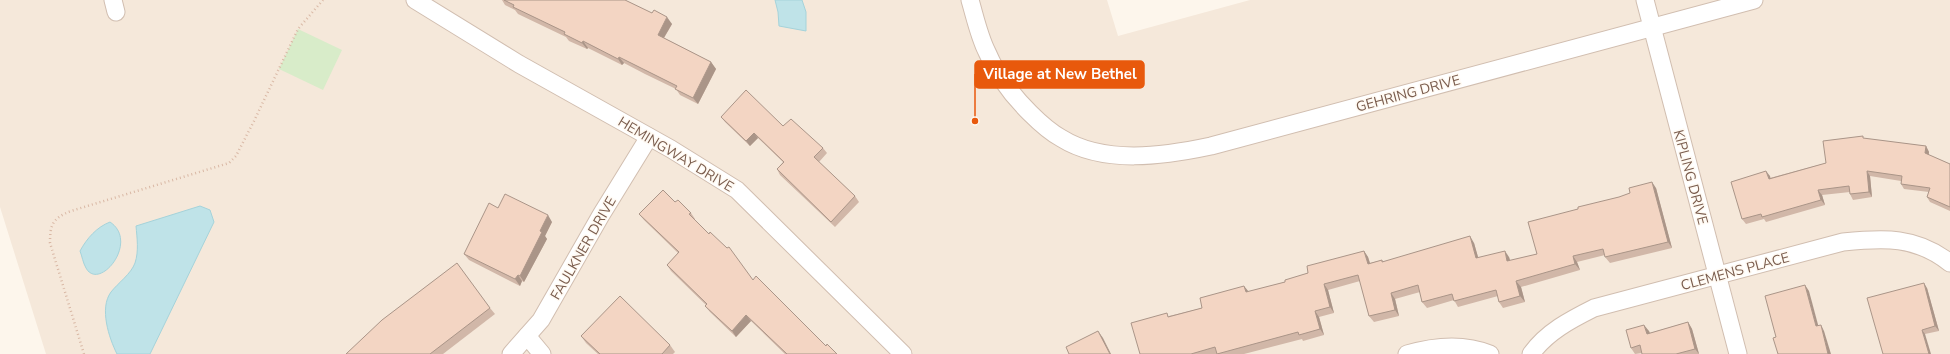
<svg xmlns="http://www.w3.org/2000/svg" width="1950" height="354" viewBox="0 0 1950 354" font-family="'Nunito Sans',sans-serif">
  <style>
    .residential { fill: #f5e8da }
    .garden { fill: #d8ecc9 }
    .water { fill: #bfe3e8; stroke: #a5d3da }
    .lines { fill: none; stroke-linecap: round; stroke-linejoin: round }
    .street-casing { stroke: #d1beb0; stroke-width: 19 }
    .path { stroke: #d9b8a5; stroke-width: 2.5; stroke-dasharray: 1 3; stroke-linecap: butt }
    .street { stroke: #fff; stroke-width: 17 }
    .wall { fill: #d1b7a8 }
    .shaded-wall { fill: #aa9588 }
    .building { fill: #f3d5c3; stroke: #aa9588 }
    .labels { text-anchor: middle; stroke-width: 3; stroke-linejoin: round; paint-order: stroke }
    .street-label { font-size: 14px; fill: #7a5c4d; stroke: #fffaf3 }
    .leader { fill: none; stroke: #e8590c; stroke-width: 1.5 }
    .callout-dot { fill: #e8590c; stroke: #fffaf3; stroke-width: 1.5 }
    .callout { fill: #e8590c; stroke: #e8590c; stroke-width: 1.5 }
    .callout-label { font-size: 15px; text-anchor: middle; font-weight: bold; fill: #fff }
  </style>
  <rect width="100%" height="100%" fill="#fdf6ec"/>
  <path class="residential" d="M0 0H1107L1118 36 1250 0H1950V354H46L0 207Z"/>
  <path class="garden" d="M298 29 342 50 323 90 279 69Z"/>
  <g class="water">
    <path d="M775 0H802L806 12V31L779 26 778 12Z"/>
    <path d="M200 206 210 210 214 222 150 354H117C109 338 99 308 111 292 118 283 131 274 135 263 139 251 137 238 136 226Z"/>
    <path d="M110 222C140 242 99 292 86 268 83 263 82 256 80 251 87 238 97 227 110 222Z"/>
  </g>
  <g class="lines">
    <g class="street-casing">
      <g id="street">
        <path d="M113 0 116 12"/>
        <path d="M415 0 519 64 671 149 737 190 903 354"/>
        <path d="M970 0C975 17 979 36 987 52 997 76 1012 95 1030 113 1039 122 1050 132 1061 138 1104 165 1164 156 1211 146L1754 0"/>
        <path d="M1645 0 1738 354"/>
        <path d="M527 336 542 354"/>
        <path d="M511 354 541 320 601 215 649 137"/>
        <path d="M1407 354C1434 346 1463 343 1490 354"/>
        <path d="M1531 354C1547 332 1570 320 1594 308L1843 242C1884 238 1916 236 1950 263"/>
      </g>
    </g>
    <path class="path" d="M84 354 50 243C50 224 53 218 71 211L229 163 236 156 254 121 298 29 323 0"/>
    <use href="#street" class="street"/>
  </g>
  <g class="wall">
    <path d="M502 0H625L672 24 664 38 711 62 716 69 698 104 680 95 676 89 645 74 624 63 622 65 588 48 587 49 569 41 566 37 518 14 515 10 505 5Z"/>
    <path d="M721 117 783 126 823 148 827 153 819 162 855 196 859 202 835 227 780 175 777 169 783 162 758 138 750 146 725 122Z"/>
    <path d="M1864 139 1926 146 1929 152V155L1950 164V211L1930 202 1927 197 1929 192 1904 189 1901 184V181L1870 176 1872 197 1853 200 1850 194V192L1822 195 1825 205 1766 222 1764 219 1746 224 1742 219 1770 176V178L1826 163Z"/>
    <path d="M1656 188 1672 248 1610 263 1605 257V255L1577 262 1580 270 1521 287 1525 302 1503 308 1499 302 1498 296 1458 307 1454 300 1427 308 1422 302 1420 292 1395 299 1399 316 1374 322 1369 316 1360 281 1328 290 1334 313 1319 317 1324 335 1303 341 1302 339 1244 354H1140L1169 316 1202 308 1248 292 1285 282 1308 273 1364 251 1368 257 1370 263 1382 260 1383 262 1474 243 1478 257H1509L1510 261 1537 254Z"/>
    <path d="M675 202 691 213 695 219 694 220 753 280 826 346 837 354H785L751 321 736 337 710 312 705 306 706 305 671 271 667 265 678 253 644 220 639 214Z"/>
    <path d="M498 208 552 222 545 236 547 239 524 282 522 281 520 286 469 260 464 254Z"/>
    <path d="M1927 288 1939 331 1925 334 1883 354Z"/>
    <path d="M490 308 495 314 443 354H346Z"/>
    <path d="M1688 322 1692 329 1699 354H1642V353L1635 354 1631 348 1649 331 1650 333Z"/>
    <path d="M581 336 670 345 675 352 673 354H598L586 343Z"/>
  </g>
  <g class="shaded-wall">
    <path d="M667 17 672 24 662 41 658 35Z"/>
    <path d="M583 41 588 48 587 49 582 43Z"/>
    <path d="M619 57 624 63 622 65 618 59Z"/>
    <path d="M711 62 716 69 698 104 693 98Z"/>
    <path d="M754 133 758 138 750 146 746 141Z"/>
    <path d="M1926 146 1929 152 1928 158 1925 153Z"/>
    <path d="M1766 171 1770 176 1772 184 1769 179Z"/>
    <path d="M1867 171 1870 176 1872 197 1869 192Z"/>
    <path d="M1652 182 1656 188 1672 248 1668 242Z"/>
    <path d="M1818 190 1822 195 1825 205 1821 200Z"/>
    <path d="M548 215 552 222 545 236 547 239 524 282 520 276 540 231Z"/>
    <path d="M1470 236 1474 243 1480 264 1476 258Z"/>
    <path d="M1364 251 1368 257 1372 270 1368 264Z"/>
    <path d="M1505 251 1509 257 1512 267 1507 261Z"/>
    <path d="M1573 256 1577 262 1580 270 1575 264Z"/>
    <path d="M518 275 522 281 520 286 515 279Z"/>
    <path d="M1516 281 1521 287 1525 302 1520 296Z"/>
    <path d="M1924 283 1927 288 1939 331 1935 326Z"/>
    <path d="M1324 284 1328 290 1334 313 1330 307Z"/>
    <path d="M1805 285 1809 291 1820 332 1816 326Z"/>
    <path d="M1244 286 1249 292H1246Z"/>
    <path d="M1391 293 1395 299 1399 316 1395 310Z"/>
    <path d="M1315 311 1319 317 1324 335 1320 329Z"/>
    <path d="M746 315 751 321 736 337 732 331Z"/>
    <path d="M1688 322 1692 329 1699 354 1695 349Z"/>
    <path d="M1644 325 1649 331 1652 340 1647 334Z"/>
    <path d="M1821 325 1824 331 1831 354H1828Z"/>
    <path d="M1922 330 1925 334 1931 354H1929Z"/>
    <path d="M1098 331 1103 338 1111 354H1110Z"/>
  </g>
  <g class="building">
    <path d="M504 0H625L652 13 654 10 667 17 658 35 711 62 693 98 675 89 677 86 619 57 618 59 583 41 582 43 564 34 565 32 513 7 514 5Z"/>
    <path d="M746 90 783 126 791 119 823 148 814 157 855 196 831 222 777 169 784 162 754 133 746 141 721 117Z"/>
    <path d="M1863 136V138L1926 146 1925 153 1950 164V207L1927 197 1930 188 1901 184 1902 176 1867 171 1869 192 1850 194 1849 186 1818 190 1821 200 1762 217 1761 214 1742 219 1731 182 1766 171 1769 179 1826 163 1823 141Z"/>
    <path d="M1652 182 1668 242 1605 257 1603 249 1573 256 1575 264 1516 281 1520 296 1499 302 1496 290 1454 301 1452 294 1422 302 1418 285 1391 293 1395 310 1369 316 1358 275 1324 284 1330 307 1315 311 1320 329 1299 335 1298 332 1217 354 1215 347 1191 354H1140L1131 323 1167 313 1168 317 1202 308 1200 298 1244 286 1246 292 1285 282V280L1308 273 1307 266 1364 251 1368 264 1382 260V262L1470 236 1476 258 1505 251 1507 261 1537 254 1528 222 1578 209V207L1619 197 1630 193 1629 188Z"/>
    <path d="M663 190 675 202 678 200 691 213 689 214 709 234 710 232 727 248 729 247 753 280 756 276 826 346 827 344 837 354H787L746 315 732 331 705 306 707 304 667 265 679 252 639 214Z"/>
    <path d="M505 194 548 215 540 231 542 232 520 276 518 275 515 279 464 254 489 203 498 208Z"/>
    <path d="M457 263 490 308 430 354H346L382 320Z"/>
    <path d="M1924 283 1935 326 1922 330 1929 354H1883L1867 298Z"/>
    <path d="M1805 285 1816 326 1821 325 1828 354H1778L1773 338 1776 337 1765 296Z"/>
    <path d="M620 296 670 345 662 354H600L581 336Z"/>
    <path d="M1688 322 1695 349 1676 354H1642L1640 345 1631 348 1626 330 1644 325 1647 334Z"/>
    <path d="M1098 331 1110 354H1069L1066 347Z"/>
  </g>
  <g class="labels">
    <g class="street-label">
      <text transform="translate(1408 93) rotate(-15)" y="5">GEHRING DRIVE</text>
      <text transform="translate(676 154) rotate(31)" y="5">HEMINGWAY DRIVE</text>
      <text transform="translate(1691 177) rotate(75)" y="5">KIPLING DRIVE</text>
      <text transform="translate(583 248) rotate(-60)" y="5">FAULKNER DRIVE</text>
      <text transform="translate(1735 271) rotate(-15)" y="5">CLEMENS PLACE</text>
    </g>
  </g>
  <path class="leader" d="M975 121L975 74"/>
  <circle class="callout-dot" cx="975" cy="121" r="4"/>
  <rect class="callout" x="975" y="61" width="169" height="27" rx="4"/>
  <g class="callout-label">
    <text x="1060" y="79">Village at New Bethel</text>
  </g>
</svg>
